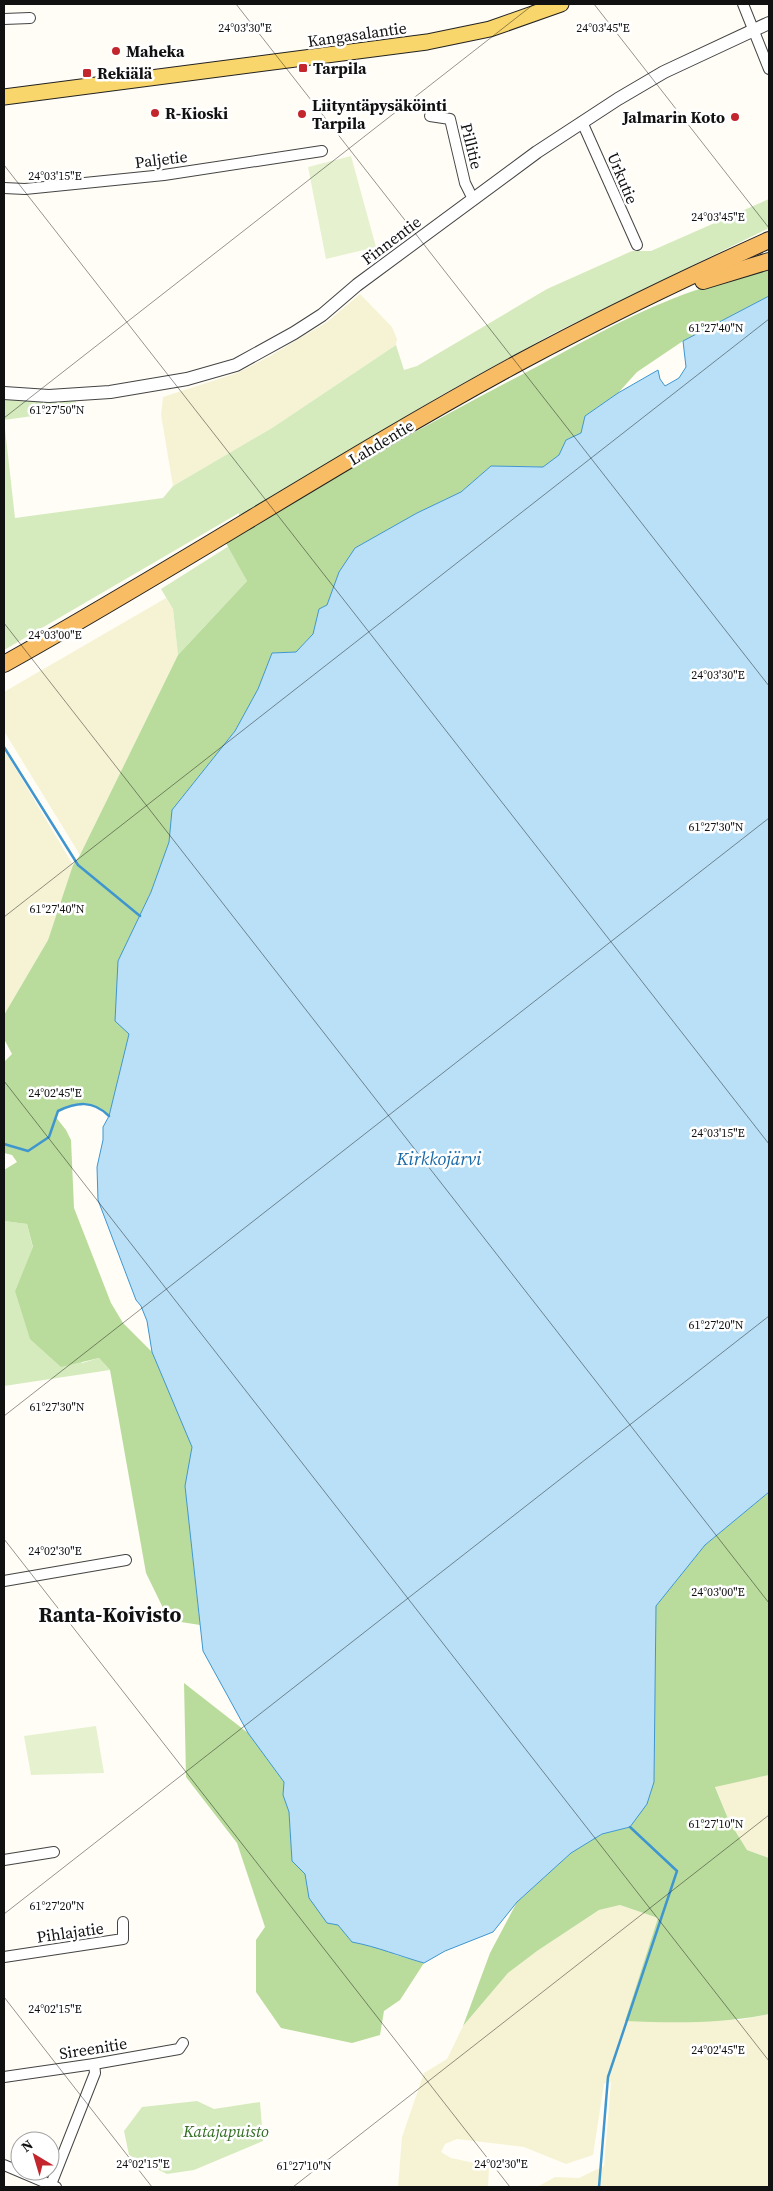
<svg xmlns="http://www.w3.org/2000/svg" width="773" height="2191" viewBox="0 0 773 2191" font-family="'Source Serif 4',serif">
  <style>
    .farmland { fill: #f6f3d4 }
    .green { fill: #d5ebbd }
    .forest { fill: #b9dc9c }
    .pitch { fill: #e6f2cf }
    .water { fill: #b9e0f7; stroke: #3f96cf }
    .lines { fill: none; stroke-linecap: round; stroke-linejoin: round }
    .stream { stroke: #3f96cf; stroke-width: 2.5 }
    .minor-casing { stroke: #444; stroke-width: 12 }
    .tertiary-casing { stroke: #444; stroke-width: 14 }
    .primary-casing { stroke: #222; stroke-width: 17 }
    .trunk-casing { stroke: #222; stroke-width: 18 }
    .minor { stroke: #fff; stroke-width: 10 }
    .tertiary { stroke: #fff; stroke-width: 12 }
    .primary { stroke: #f9d66b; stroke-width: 15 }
    .trunk { stroke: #f7bc64; stroke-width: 16 }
    .ticks { fill: none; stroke: #111; stroke-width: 1; stroke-opacity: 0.45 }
    .poi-dot { fill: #c4262e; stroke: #fff; stroke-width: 2 }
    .labels { text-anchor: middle; stroke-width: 5; stroke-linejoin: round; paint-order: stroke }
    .street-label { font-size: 16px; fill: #111; stroke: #fff }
    .poi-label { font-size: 16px; font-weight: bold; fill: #111; stroke: #fff; text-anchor: start }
    .park-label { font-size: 16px; font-style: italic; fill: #2f6b1f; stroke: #fff }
    .water-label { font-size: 18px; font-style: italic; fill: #1768a6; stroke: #fff }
    .district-label { font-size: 21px; font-weight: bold; fill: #111; stroke: #fff }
    .ticks-label { font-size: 12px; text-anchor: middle; fill: #111; stroke: #fff; stroke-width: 5; stroke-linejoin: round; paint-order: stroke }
  </style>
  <rect width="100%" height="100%" fill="#fffdf5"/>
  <g class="farmland">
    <path d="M360 294 392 327 397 339 396 345 272 428 173 486 161 415 163 397 237 373 270 356 327 322Z"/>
    <path d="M166 598 173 609 178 655 80 855 4 731V692Z"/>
    <path d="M4 749 73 865 48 940 4 1015Z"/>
    <path d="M769 1775V1858L747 1850 729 1821 715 1786Z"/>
    <path d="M620 1905 658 1918 625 2021 740 2020 769 2014V2187H537L555 2177 579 2178 604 2166 611 2082 604 2084 593 2155 566 2164 524 2147 457 2139 445 2144 441 2152 451 2158 489 2166 488 2187H398L402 2137 424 2073 447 2059 463 2026 508 1973 537 1951 599 1910Z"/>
  </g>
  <g class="green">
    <path d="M769 199V228L554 333 440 396 239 517V513L4 650V398L33 401H76V410L4 420 15 518 163 498 173 486 272 428 396 345 404 370 417 366 547 289 632 251H651Z"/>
    <path d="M229 546 247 581 178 655 173 609 161 589Z"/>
    <path d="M4 1221 27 1224 33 1248 15 1291 82 1363 99 1358 110 1370 4 1386Z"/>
    <path d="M197 2101 214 2109 260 2102 263 2141 194 2170 167 2174 129 2155 124 2131 142 2107Z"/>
  </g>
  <g class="forest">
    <path d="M769 268V296L683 341 637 372 618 393 585 416 581 433 566 440 559 455 543 467 491 466 461 492 417 513 355 548 339 572 327 605 319 609 313 634 296 652 272 653 258 689 235 731 172 810 169 842 151 892 118 961 129 1034 109 1116C93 1100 77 1102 58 1111L55 1116 66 1130 71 1140 74 1208 111 1303 123 1323 152 1352 192 1447 185 1486 200 1625 181 1622 164 1610 146 1573 110 1370 99 1358 61 1367 30 1339 15 1291 33 1247 27 1224 4 1221V1170L17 1162 12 1155 4 1153V1062L12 1054 4 1039V1015L48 940 73 865 80 855 178 655 247 581 226 543C323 483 421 427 523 374 571 349 620 319 672 299 704 286 736 278 769 268Z"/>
    <path d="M769 1492V1775L715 1787 729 1821 747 1850 769 1858V2014C721 2024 674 2023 625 2021L658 1918 620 1905 599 1910 537 1951 508 1973 463 2026 490 1953 517 1902 571 1853 602 1834 630 1827 654 1782 656 1606 705 1545Z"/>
    <path d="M184 1683 248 1733 284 1782 283 1795 289 1812 292 1861 305 1874 309 1898 338 1925 352 1942 382 1948 396 1955 424 1963 400 2000 384 2011 380 2035 352 2043 281 2028 256 1992V1940L265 1927 237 1843 186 1777Z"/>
  </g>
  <g class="pitch">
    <path d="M351 156 376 247 326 259 308 167Z"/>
    <path d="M96 1726 104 1773 31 1775 24 1736Z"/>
  </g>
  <path class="water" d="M769 296V1492L705 1545 656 1606 654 1782 647 1804 630 1827 602 1834 571 1853 517 1902 493 1932 445 1951 424 1963C399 1956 378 1947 352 1942L338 1925 327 1923 309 1898 305 1874 292 1861 289 1812 283 1795 284 1782 248 1733 203 1651 185 1486 192 1447 152 1352 147 1321 141 1306 136 1300 98 1200 97 1167 103 1140V1127L109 1116 129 1034 115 1021 118 961 151 892 169 842 172 810 235 731 258 689 272 653 296 652 313 634 319 609 327 605 339 572 355 548 417 513 461 492 491 466 543 467 559 455 566 440 581 433 585 416 618 393 658 370 660 379 665 386 679 378 686 367 683 341Z"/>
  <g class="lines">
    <g class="stream">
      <path d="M4 747 78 865 140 916"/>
      <path d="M4 1144 28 1151 49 1137 58 1111C77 1102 93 1100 109 1116"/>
      <path d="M599 2187 608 2077 677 1871 630 1827"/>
    </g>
    <g class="minor-casing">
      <g id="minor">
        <path d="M743 4 769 69"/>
        <path d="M4 19 30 18"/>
        <path d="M430 116 450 119 465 183 473 199"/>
        <path d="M582 122 637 245"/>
        <path d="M4 188 25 189 164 175 322 151"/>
        <path d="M4 1581 126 1560"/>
        <path d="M4 1860 54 1852"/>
        <path d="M4 1957 123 1939V1922"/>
        <path d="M4 2077 94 2064 179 2049 183 2043"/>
        <path d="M4 2165 56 2187"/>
        <path d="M50 2187 95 2073 94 2064"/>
      </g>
    </g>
    <g class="tertiary-casing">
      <path id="tertiary" d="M4 393 49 396 110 392 187 379 236 365 294 333 322 315 357 285 537 152 618 99 664 72 769 23"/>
    </g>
    <g class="primary-casing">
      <path id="primary" d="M4 97 427 42 490 29 561 4"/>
    </g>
    <g class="trunk-casing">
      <g id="trunk">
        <path d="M703 281 769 261"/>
        <path d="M4 664C178 567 345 457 520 362 602 318 685 278 769 240"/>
      </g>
    </g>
    <use href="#minor" class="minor"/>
    <use href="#tertiary" class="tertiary"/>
    <use href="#primary" class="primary"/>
    <use href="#trunk" class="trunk"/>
  </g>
  <path class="ticks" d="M236 4 769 686M594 4 769 228M4 165 769 1144M4 418 534 4M4 623 769 1603M4 917 769 319M4 1081 769 2061M4 1416 769 818M4 1539 510 2187M4 1914 769 1316M4 1997 152 2187M293 2187 769 1815"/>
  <g class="poi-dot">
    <circle cx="116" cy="51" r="5"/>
    <rect x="298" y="63" width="10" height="10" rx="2.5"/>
    <rect x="82" y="68" width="10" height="10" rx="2.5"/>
    <circle cx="155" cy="113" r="5"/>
    <circle cx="302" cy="114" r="5"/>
    <circle cx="735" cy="117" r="5"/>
  </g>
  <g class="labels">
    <g class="street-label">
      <text transform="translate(357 34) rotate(-8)" y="6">Kangasalantie</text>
      <text transform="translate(472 146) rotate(76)" y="6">Pillitie</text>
      <text transform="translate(161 159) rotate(-7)" y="6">Paljetie</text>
      <text transform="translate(623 178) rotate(67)" y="6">Urkutie</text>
      <text transform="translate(391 240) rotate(-37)" y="6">Finnentie</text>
      <text transform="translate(381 442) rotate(-31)" y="6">Lahdentie</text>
      <text transform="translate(70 1932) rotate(-8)" y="6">Pihlajatie</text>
      <text transform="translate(93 2048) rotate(-9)" y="6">Sireenitie</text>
    </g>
    <g class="poi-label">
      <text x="126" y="57">Maheka</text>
      <text x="313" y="74">Tarpila</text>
      <text x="97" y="79">Rekiälä</text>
      <text x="312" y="111">Liityntäpysäköinti<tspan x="312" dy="18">Tarpila</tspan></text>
      <text x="165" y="119">R-Kioski</text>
      <text x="725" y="123" text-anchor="end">Jalmarin Koto</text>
    </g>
    <g class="park-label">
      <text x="226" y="2137">Katajapuisto</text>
    </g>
    <g class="water-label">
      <text x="439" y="1165">Kirkkojärvi</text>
    </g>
    <g class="district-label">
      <text x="110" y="1622">Ranta-Koivisto</text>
    </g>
  </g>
  <g class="ticks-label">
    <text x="603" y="32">24°03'45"E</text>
    <text x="245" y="32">24°03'30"E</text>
    <text x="55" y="180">24°03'15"E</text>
    <text x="718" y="221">24°03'45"E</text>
    <text x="716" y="332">61°27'40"N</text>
    <text x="57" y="414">61°27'50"N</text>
    <text x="55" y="639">24°03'00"E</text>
    <text x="718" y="679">24°03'30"E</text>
    <text x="716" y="831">61°27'30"N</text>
    <text x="57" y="913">61°27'40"N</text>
    <text x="55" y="1097">24°02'45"E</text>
    <text x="718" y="1137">24°03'15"E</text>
    <text x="716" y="1329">61°27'20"N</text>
    <text x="57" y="1411">61°27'30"N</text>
    <text x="55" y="1555">24°02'30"E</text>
    <text x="718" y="1596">24°03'00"E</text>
    <text x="716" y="1828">61°27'10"N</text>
    <text x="57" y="1910">61°27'20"N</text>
    <text x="55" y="2013">24°02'15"E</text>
    <text x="718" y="2054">24°02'45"E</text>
    <text x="143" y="2168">24°02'15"E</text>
    <text x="501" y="2168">24°02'30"E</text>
    <text x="304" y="2170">61°27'10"N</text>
  </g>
  <rect width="773" height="2191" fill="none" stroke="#111111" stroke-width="10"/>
  <g transform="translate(35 2156) rotate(322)"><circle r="24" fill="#ffffff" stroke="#a0a0a0"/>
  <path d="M0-4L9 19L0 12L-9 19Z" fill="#c4262e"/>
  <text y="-8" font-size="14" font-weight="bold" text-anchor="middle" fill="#111111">N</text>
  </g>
</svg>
